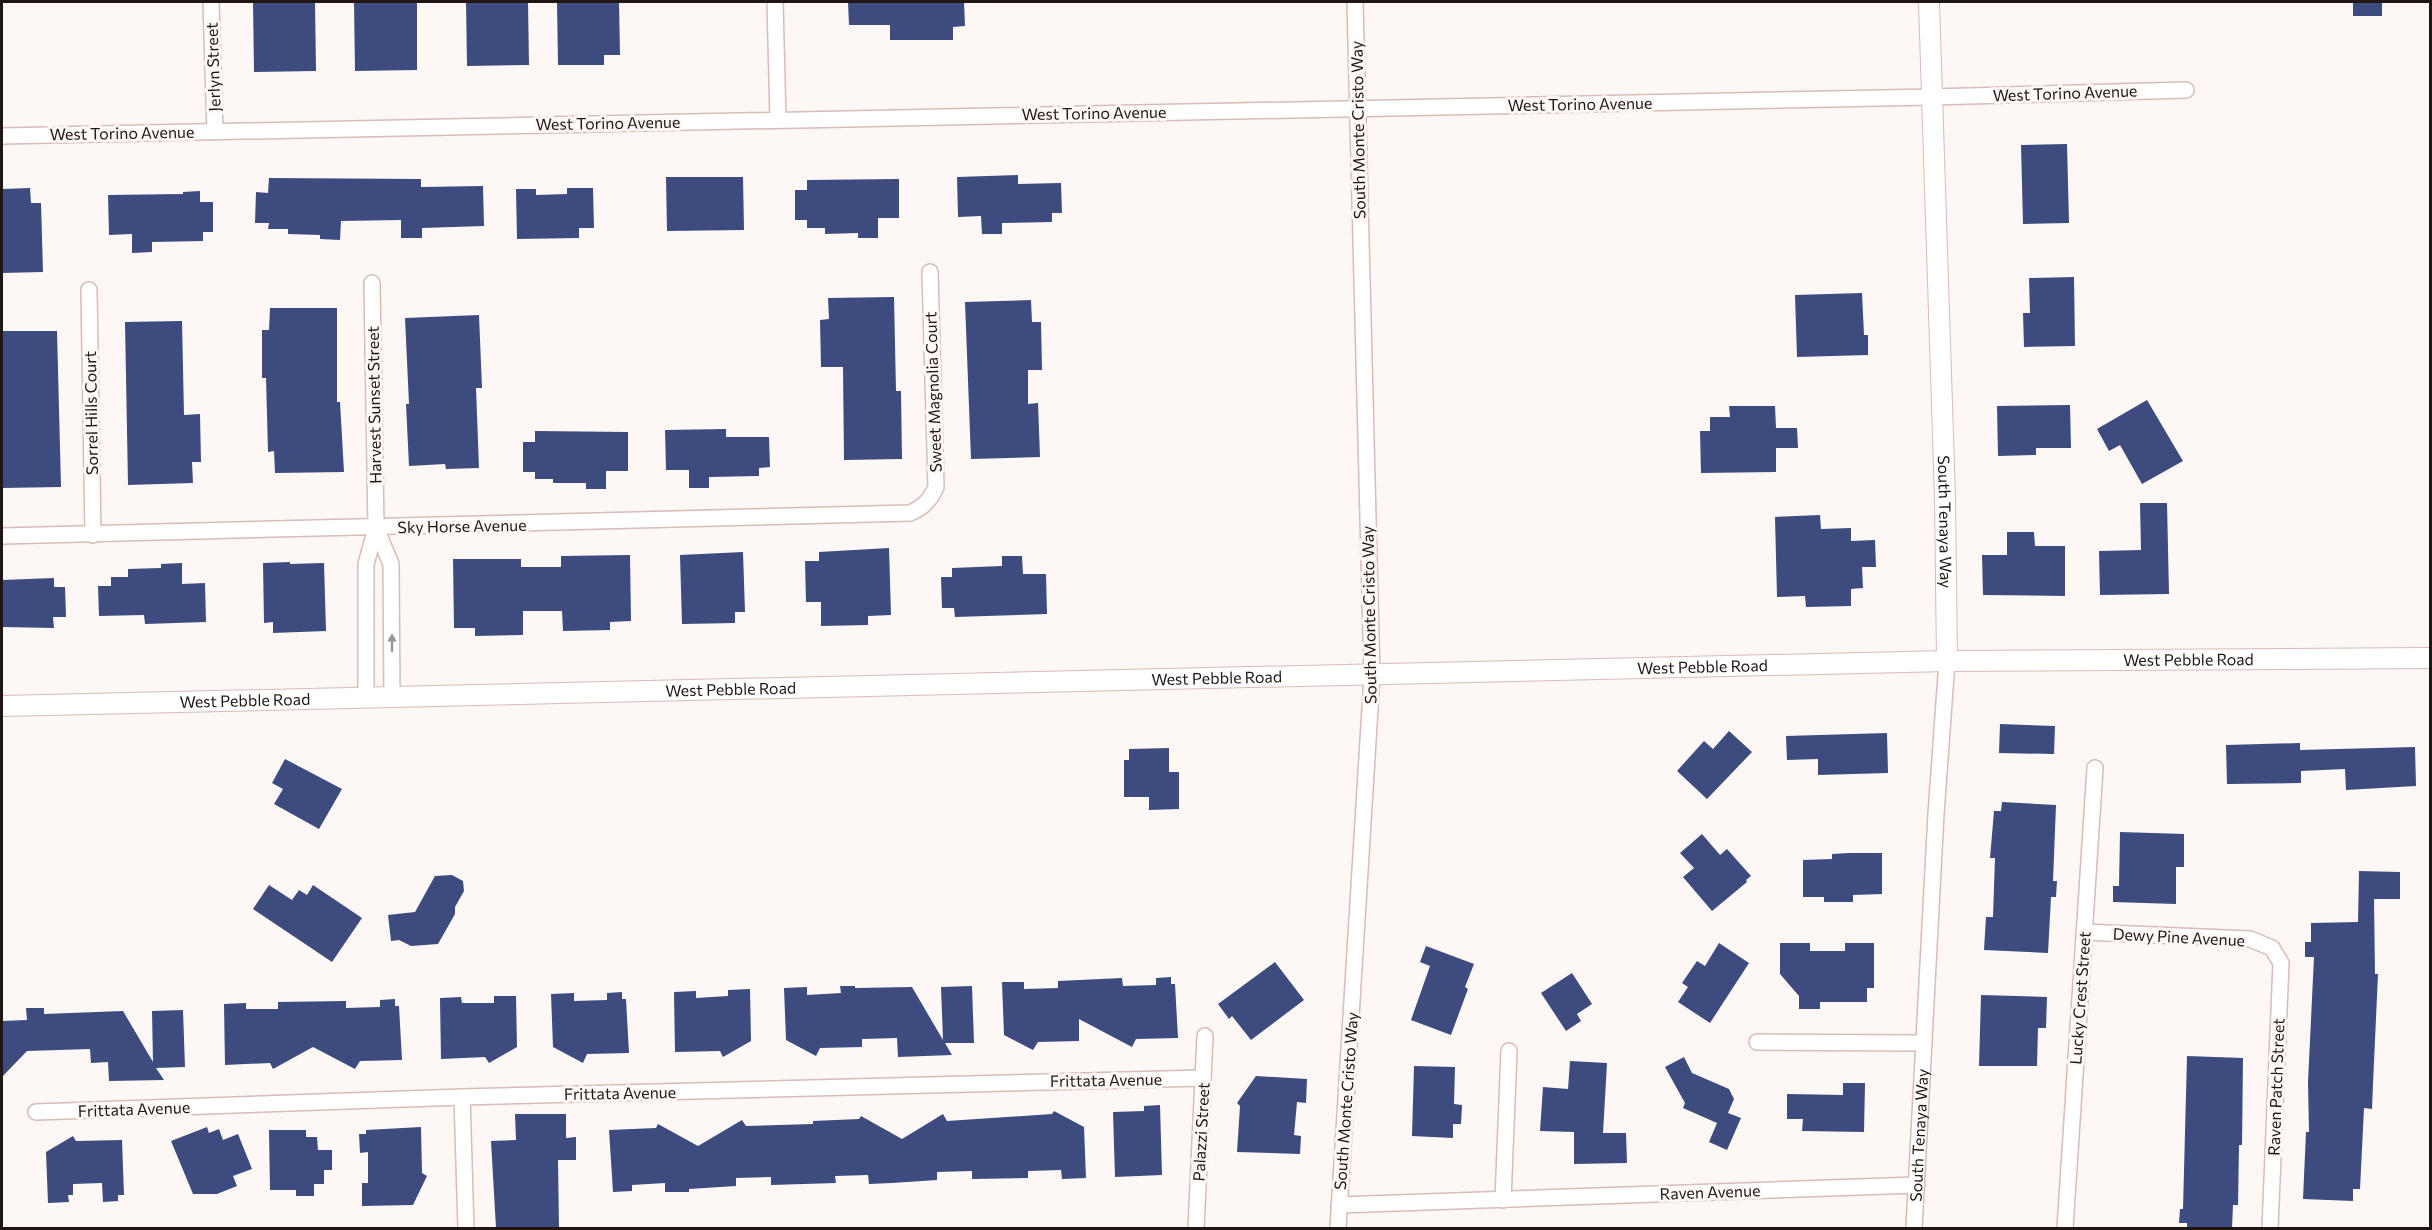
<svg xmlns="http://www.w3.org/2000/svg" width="2432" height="1230" viewBox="0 0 2432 1230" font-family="Commissioner,sans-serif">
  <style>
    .building { fill: #3d4b7f }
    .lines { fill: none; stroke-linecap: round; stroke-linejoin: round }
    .minor-casing { stroke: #d8bcb6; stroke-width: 18 }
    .tertiary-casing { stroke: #d8bcb6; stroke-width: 22 }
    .minor { stroke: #fff; stroke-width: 15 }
    .tertiary { stroke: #fff; stroke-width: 20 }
    .oneway { fill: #9b9695 }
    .labels { text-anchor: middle; stroke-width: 6; stroke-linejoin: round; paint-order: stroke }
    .street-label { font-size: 16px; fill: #201614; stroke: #fdf7f6 }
  </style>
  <rect width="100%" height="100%" fill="#fdf7f6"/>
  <g class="building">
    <path d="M253 2H315L316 71 254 72Z"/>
    <path d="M354 2H417V70L355 71Z"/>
    <path d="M466 2H528L529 65 467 66Z"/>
    <path d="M557 2H619L620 55H604V65H558Z"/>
    <path d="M848 2H964L965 26 953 27V40H890V25H849Z"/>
    <rect x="2353" y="2" width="29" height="14"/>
    <path d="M2067 144 2069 223 2023 224 2021 145Z"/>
    <path d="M1018 175V184L1061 183 1062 213H1052V222L1002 223V234H982L981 216 958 217 957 177Z"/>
    <path d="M666 177H743L744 230 667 231Z"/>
    <path d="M269 178 421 179V187L483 186 484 226 422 228V238H401V220L341 221 340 240 320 239V235L288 234V229H268L269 223H255L256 192 268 193Z"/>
    <path d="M899 179V218H878V238H858V233L825 234V228H807V220H795V190H807V180Z"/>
    <path d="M30 188 31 203H41L43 272 2 273V189Z"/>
    <path d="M567 188H593L594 228H579V238L517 239 516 189H536V195L567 194Z"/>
    <path d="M200 191V202H213V232H203V241L152 242V252L132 253V234L109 235 108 195 183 194V192Z"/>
    <path d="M2074 277 2075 346 2024 347 2023 313H2030L2029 278Z"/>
    <path d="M1862 293 1864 335H1868V355L1797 357 1795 295Z"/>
    <path d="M894 297 896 391H901L902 459 844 460 843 367H821L820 320 829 319 828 298Z"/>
    <path d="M1031 300 1032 322H1041L1042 370H1028V404L1038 403 1040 457 971 459 965 302Z"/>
    <path d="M270 308H337V402H340L344 472 275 473 274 451 268 452 266 378H262V330H269Z"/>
    <path d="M479 315 482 388H476L479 468 446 469 445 464 409 466 406 404H409L405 318Z"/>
    <path d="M182 321 184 415 200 414 201 462H192L193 483 128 485 125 322Z"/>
    <path d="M2 331H57L61 487 2 488Z"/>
    <path d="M2147 400 2183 461 2142 484 2120 445 2109 451 2097 429Z"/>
    <path d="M2070 405 2071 448H2036V455L1998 456 1997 406Z"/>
    <path d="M1729 406H1775L1776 428H1797L1798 448H1776V472L1701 473 1700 431H1710V417H1730Z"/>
    <path d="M726 429V437H769L770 467 759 468V476L709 477V488H689V470H666L665 430Z"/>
    <path d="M535 431 628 432V471H606V489H586V483H553V479H535V472H523V442H535Z"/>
    <path d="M2140 503H2167L2169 594 2100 595 2099 551 2141 550Z"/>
    <path d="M1820 515 1821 529 1851 528V541L1875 540 1876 567H1862L1863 588 1851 589V606L1806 607 1805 596 1777 597 1775 517Z"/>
    <path d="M2007 532H2034L2035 546H2065V596L1983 595 1982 555H2007Z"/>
    <path d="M889 548 891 615 868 616V625L821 626V602H806L805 561H819V552Z"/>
    <path d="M743 552 745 612H735V623L682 624 680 555Z"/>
    <path d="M630 555 631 621 610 622V630L563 631 562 611H523V635L475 636V628H454L453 559H521V567H561V556Z"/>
    <path d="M1002 556H1022L1023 574H1046L1047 614 955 617 954 608H942L941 577H952V568L1002 566Z"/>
    <path d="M290 562V564L324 563 326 631 273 633V622L264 623 263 563Z"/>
    <path d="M182 563V584L205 583 206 622 145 624 144 615 99 616 98 586H111V577H128V569L161 568V564Z"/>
    <path d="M54 578V587H65L66 617H53L54 628 2 627V580Z"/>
    <path d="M2000 724 2055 726 2054 754 1999 753Z"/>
    <path d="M1729 731 1752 752 1707 799 1677 771 1704 741 1713 749Z"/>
    <path d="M1887 733 1888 773 1818 775V759L1787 760 1786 736Z"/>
    <path d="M2300 743V750L2415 747 2416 786 2346 790 2345 769 2301 771V783L2227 784 2226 745Z"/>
    <path d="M1169 748V772H1179V809L1149 810V797H1124V760H1129V749Z"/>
    <path d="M285 759 342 789 319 829 274 804 283 789 272 783Z"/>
    <path d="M2002 802 2056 805 2053 881H2057L2056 897H2051L2048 953 1984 950 1986 917H1993L1995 858H1990L1994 811H2001Z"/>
    <path d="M2120 832 2184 834V867H2176V904L2113 902V886H2119Z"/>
    <path d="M1702 834 1720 855 1727 849 1751 876 1746 880 1747 882 1712 911 1683 877 1694 868 1680 853Z"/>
    <path d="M1849 853H1882V894L1853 895V902H1824V897H1803V860L1832 859V854Z"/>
    <path d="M2359 871 2400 872V899H2374L2375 974H2378L2373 1084 2372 1109 2364 1108 2360 1189H2353V1201L2303 1199 2306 1132H2309L2308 1082 2314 957H2305V942H2311V923L2358 922Z"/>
    <path d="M452 875 463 881 464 891 455 907V914L438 944 411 946 399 940 391 941 388 915 415 912 435 876Z"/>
    <path d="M269 885 292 900 299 890 307 895 313 885 362 918 332 962 253 909Z"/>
    <path d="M1719 943 1749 963 1710 1023 1678 1002 1688 987 1682 983 1697 961 1705 966Z"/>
    <path d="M1780 943H1810V951H1845V943H1874V988H1867V1002H1820V1009H1799V996L1780 974Z"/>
    <path d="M1426 946 1474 964 1465 987 1468 989 1451 1035 1411 1020 1430 966 1420 962Z"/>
    <path d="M1275 962 1304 1000 1251 1040 1232 1016 1229 1019 1218 1004Z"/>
    <path d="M1572 973 1592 1004 1577 1014 1581 1021 1566 1031 1541 993Z"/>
    <path d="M1171 977V984H1175L1178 1038 1136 1039 1132 1047 1079 1019V1041L1038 1042 1033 1050 1004 1035 1002 982H1024V989L1058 988V981L1122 978 1123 986 1156 985V978Z"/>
    <path d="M840 986H855V988L912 987 943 1040 941 987 972 986 974 1043H945L952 1055 898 1057 897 1038 862 1039V1047L820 1048 816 1056 786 1040 784 988 807 987V995L841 993Z"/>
    <path d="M750 989 751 1041 723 1057 720 1051 675 1052 674 992 696 991V998L728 996V990Z"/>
    <path d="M622 992V999H626L629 1053 587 1054 583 1063 553 1047 551 994 574 993V1001L607 1000V993Z"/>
    <path d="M1981 995 2047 997 2046 1028H2038L2037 1066H1979Z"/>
    <path d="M494 996H516L517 1047 489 1063 485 1057 441 1059 440 998 461 997 462 1003H494Z"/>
    <path d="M395 999V1006H399L402 1060 360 1061 355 1069 313 1047 273 1069 270 1063 225 1065 224 1004 246 1003V1009H278V1002L346 1001V1008L380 1007V1000Z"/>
    <path d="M26 1008H44V1014L123 1011 153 1062 152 1011 183 1010 185 1067 156 1068 164 1080 109 1081 108 1062 91 1063 90 1049 27 1051 2 1077V1021L27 1020Z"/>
    <path d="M2187 1056 2243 1058 2242 1145H2239L2238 1205H2233L2232 1228H2187V1223H2179L2180 1209H2183Z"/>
    <path d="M1684 1057 1692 1073 1729 1089 1734 1099 1728 1113 1741 1118 1727 1150 1709 1142 1717 1123 1683 1108 1685 1103 1665 1067Z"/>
    <path d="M1570 1061 1607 1063 1603 1133H1626L1627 1163 1574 1164V1132L1540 1131 1543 1087 1568 1089Z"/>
    <path d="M1414 1066 1455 1067 1454 1104 1462 1105 1461 1124H1453V1138L1412 1136Z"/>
    <path d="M1256 1076 1307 1079 1306 1103 1297 1102 1294 1135 1301 1136 1300 1154 1237 1152 1240 1106 1237 1103Z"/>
    <path d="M1843 1083H1865L1864 1132 1802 1131 1803 1119H1787V1094L1843 1095Z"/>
    <path d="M1160 1105 1162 1175 1115 1177 1113 1112 1144 1111V1106Z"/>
    <path d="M1054 1111 1084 1127 1086 1178 1062 1179 1061 1170 1028 1171V1178L972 1179V1171L937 1172V1180L892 1183 869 1184 868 1175 835 1176 836 1183 771 1185V1177L736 1178V1186L689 1189V1192H665V1183L632 1185V1191L613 1192 609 1130 656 1128 658 1124 698 1146 742 1120 746 1126 813 1124V1121L859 1119 861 1116 902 1139 943 1114 947 1121 1052 1114Z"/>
    <path d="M515 1114H566V1138L576 1137V1160H558L559 1228H496L491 1141 516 1140Z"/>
    <path d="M207 1127 209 1133 219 1129 223 1140 238 1134 252 1169 233 1176 237 1186 217 1194H193L171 1141Z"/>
    <path d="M421 1127 422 1173 427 1176 413 1205 362 1206V1183H368V1152L360 1153 359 1134H366V1130Z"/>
    <path d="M269 1130H306V1137H317L318 1150H332V1170H324V1184H314V1196H296V1190H270Z"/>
    <path d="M73 1136 76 1141 122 1140 124 1195H118V1201L103 1202 102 1183 73 1184V1195H68L69 1202 48 1203 46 1152Z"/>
  </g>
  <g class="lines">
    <g class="minor-casing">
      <g id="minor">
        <path d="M211 2 215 132"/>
        <path d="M775 2 778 119"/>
        <path d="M2 136 1932 97 2186 90"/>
        <path d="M89 290 93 535"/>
        <path d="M376 528 391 564 392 698"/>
        <path d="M2 536 910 513C924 507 930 500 936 487L930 272"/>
        <path d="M366 698V564L376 528 372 283"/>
        <path d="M2084 932 2250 939 2272 948 2281 963 2270 1228"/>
        <path d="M1757 1042 1924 1043"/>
        <path d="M462 1097 466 1228"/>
        <path d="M36 1112 462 1097 1203 1078"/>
        <path d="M1503 1200 1509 1051"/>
        <path d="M1339 1205 1917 1185"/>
        <path d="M1196 1228 1205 1036"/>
        <path d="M1338 1228 1372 676 1355 2"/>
        <path id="s1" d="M1914 1228 1936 814 1947 661"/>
        <path d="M2065 1228 2095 768"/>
      </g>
    </g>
    <g class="tertiary-casing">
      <g id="tertiary">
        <path id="s2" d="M1929 2 1945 498 1947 661"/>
        <path id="s3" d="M2 706 1947 661 2430 658"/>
      </g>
    </g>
    <use href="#minor" class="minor"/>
    <use href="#tertiary" class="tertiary"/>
  </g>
  <defs><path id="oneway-solid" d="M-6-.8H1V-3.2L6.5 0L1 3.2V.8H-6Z" transform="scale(1.5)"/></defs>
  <use class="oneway" href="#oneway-solid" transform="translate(392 643) rotate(-90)"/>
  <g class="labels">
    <g class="street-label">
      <text transform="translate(213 67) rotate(-92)" y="6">Jerlyn Street</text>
      <text transform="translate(2065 93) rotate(-2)" y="6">West Torino Avenue</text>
      <text transform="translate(1580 104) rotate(-1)" y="6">West Torino Avenue</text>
      <text transform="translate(1094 113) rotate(-1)" y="6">West Torino Avenue</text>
      <text transform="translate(608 123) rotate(-1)" y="6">West Torino Avenue</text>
      <text transform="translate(1358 130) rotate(-91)" y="6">South Monte Cristo Way</text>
      <text transform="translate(122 133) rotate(-1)" y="6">West Torino Avenue</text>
      <text transform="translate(933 392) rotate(-92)" y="6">Sweet Magnolia Court</text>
      <text transform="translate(374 405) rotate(-91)" y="6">Harvest Sunset Street</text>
      <text transform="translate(91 413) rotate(-91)" y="6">Sorrel Hills Court</text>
      <text dy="6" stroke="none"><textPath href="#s2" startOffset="520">South Tenaya Way</textPath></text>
      <text transform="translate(462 526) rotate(-1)" y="6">Sky Horse Avenue</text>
      <text transform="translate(1369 615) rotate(-91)" y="6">South Monte Cristo Way</text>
      <text dy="6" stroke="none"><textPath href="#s3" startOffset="2187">West Pebble Road</textPath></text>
      <text dy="6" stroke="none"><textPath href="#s3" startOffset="1701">West Pebble Road</textPath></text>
      <text dy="6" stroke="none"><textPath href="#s3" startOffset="1215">West Pebble Road</textPath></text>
      <text dy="6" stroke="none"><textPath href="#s3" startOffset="729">West Pebble Road</textPath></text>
      <text dy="6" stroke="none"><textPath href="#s3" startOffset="243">West Pebble Road</textPath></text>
      <text transform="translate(2179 937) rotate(3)" y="6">Dewy Pine Avenue</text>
      <text transform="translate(2080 998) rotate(-86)" y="6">Lucky Crest Street</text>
      <text transform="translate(1106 1080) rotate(-1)" y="6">Frittata Avenue</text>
      <text transform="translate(2276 1087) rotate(-88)" y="6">Raven Patch Street</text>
      <text transform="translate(620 1093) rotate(-1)" y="6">Frittata Avenue</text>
      <text transform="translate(1346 1101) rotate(-86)" y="6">South Monte Cristo Way</text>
      <text transform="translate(134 1109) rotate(-2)" y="6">Frittata Avenue</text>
      <text transform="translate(1201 1132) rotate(-87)" y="6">Palazzi Street</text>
      <text dy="6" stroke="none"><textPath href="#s1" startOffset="93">South Tenaya Way</textPath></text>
      <text transform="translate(1710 1192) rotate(-2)" y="6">Raven Avenue</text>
    </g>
  </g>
  <rect width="2432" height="1230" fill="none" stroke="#201614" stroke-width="6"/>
</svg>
